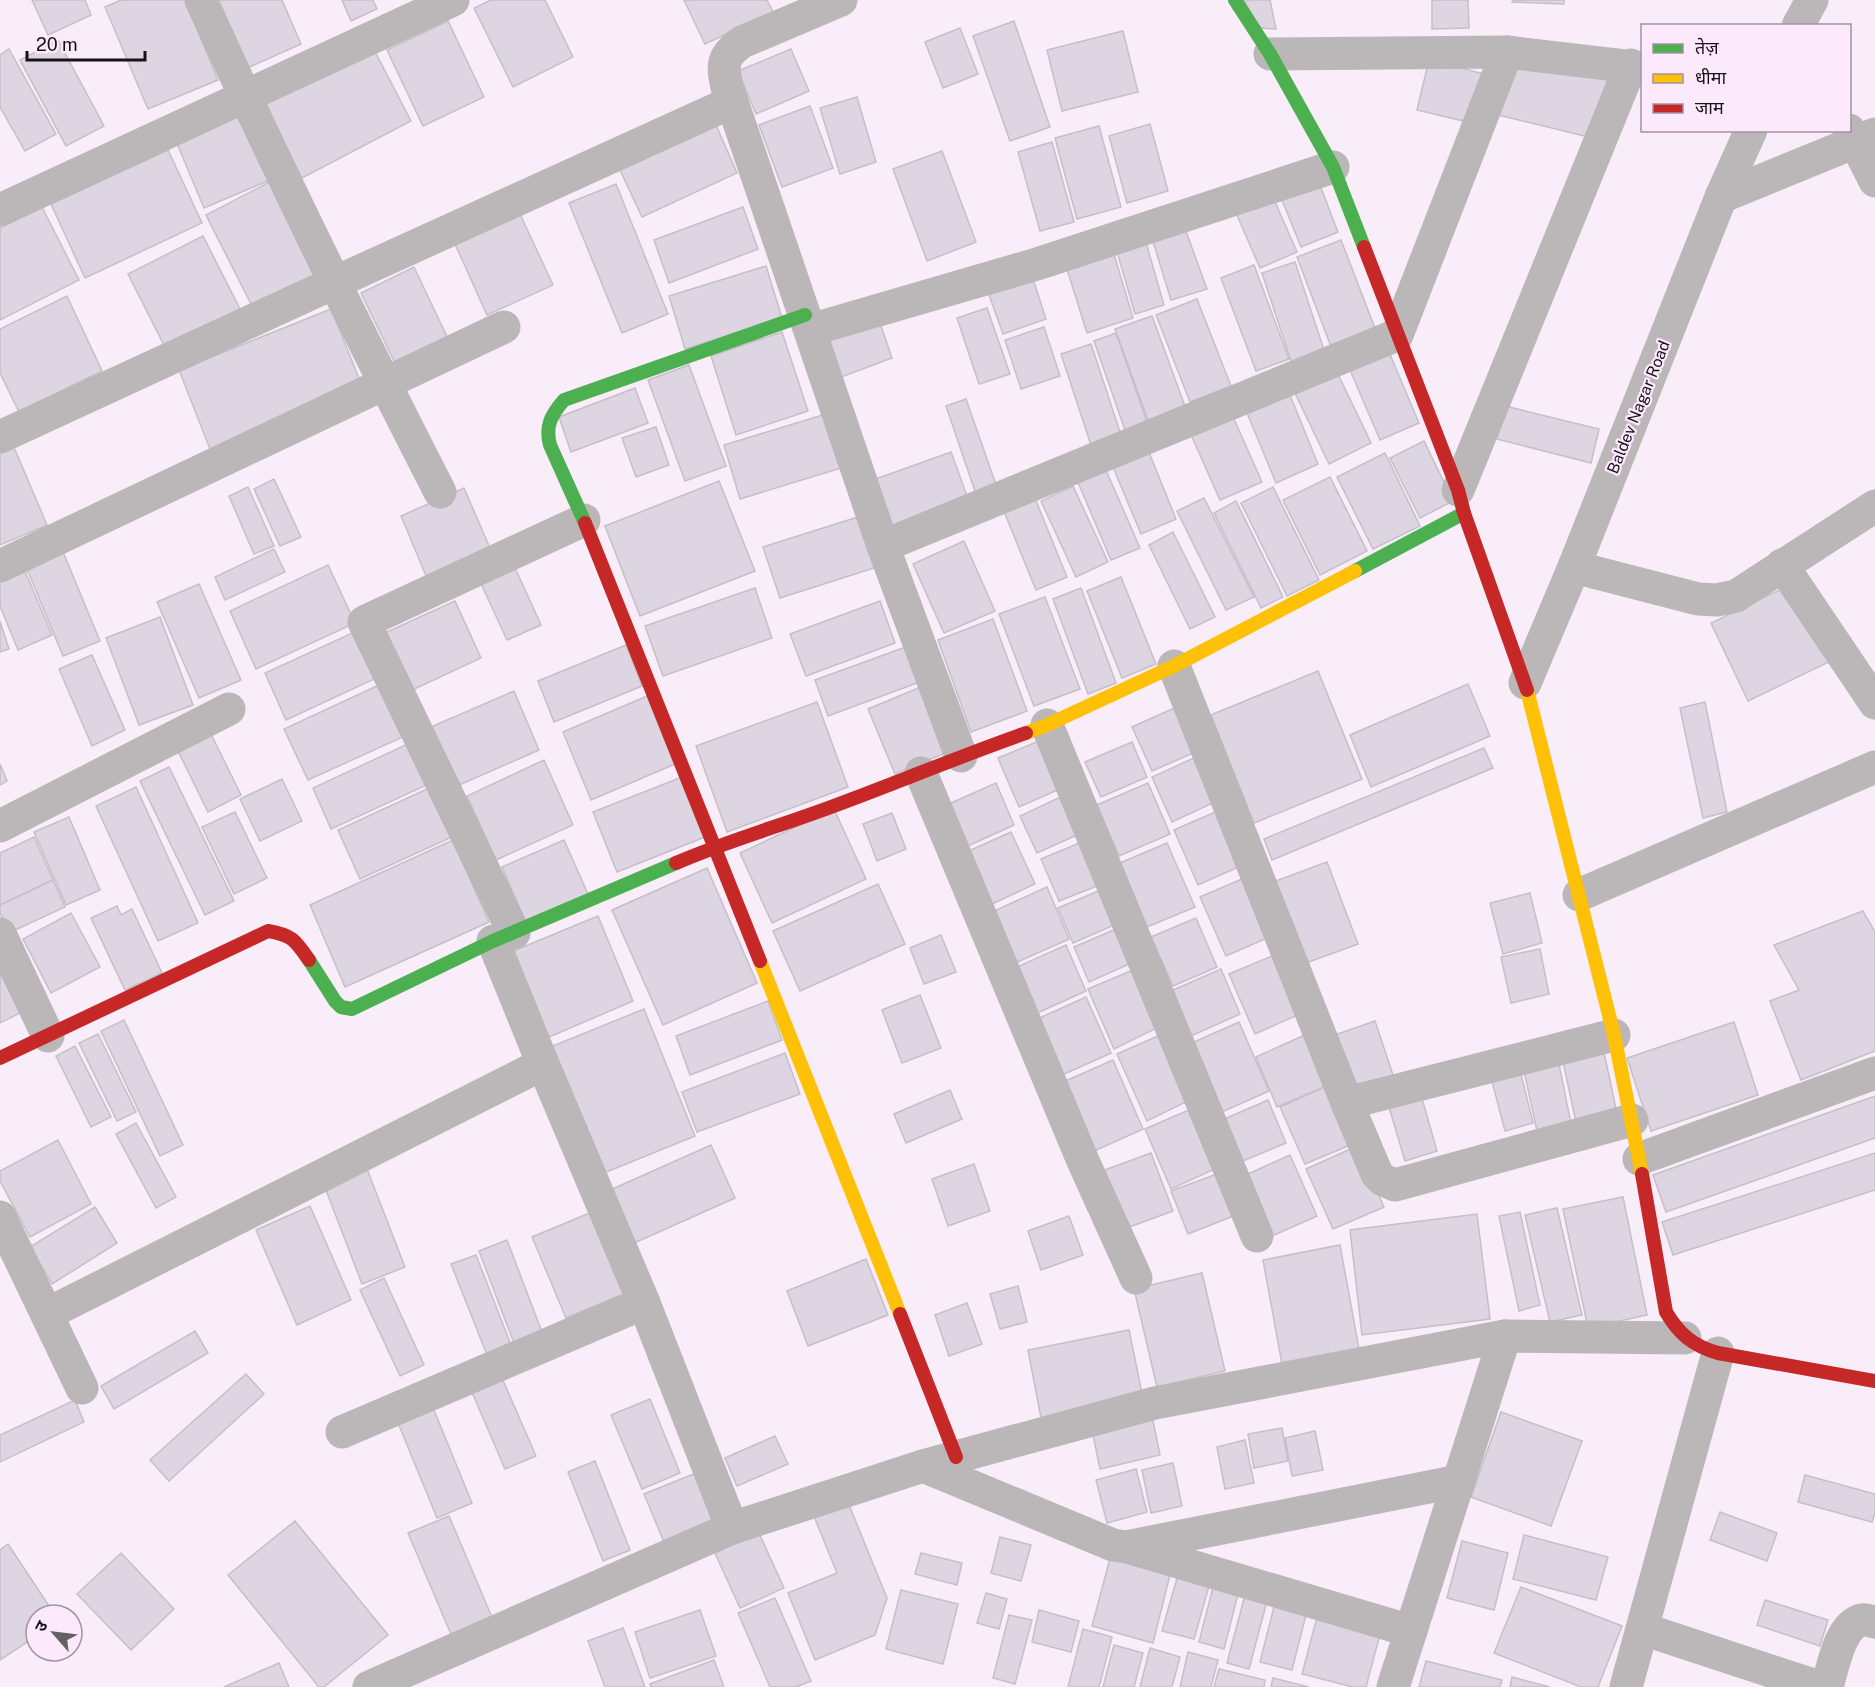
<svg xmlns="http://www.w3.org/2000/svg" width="1875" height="1687" viewBox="0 0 1875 1687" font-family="'Public Sans','Noto Sans Devanagari',sans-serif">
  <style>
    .building { fill: #ddd5e2; stroke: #c5bfc8; stroke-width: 1.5 }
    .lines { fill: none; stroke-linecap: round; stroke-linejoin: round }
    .street { stroke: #bbb6b7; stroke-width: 33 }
    .fast { stroke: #4caf50; stroke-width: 14 }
    .slow { stroke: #ffc107; stroke-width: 14 }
    .jam { stroke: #c62828; stroke-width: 14 }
    .labels { text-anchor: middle; stroke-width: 4.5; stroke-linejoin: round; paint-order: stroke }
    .street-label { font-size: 16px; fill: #181218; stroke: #fce9fc }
  </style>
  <rect width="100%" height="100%" fill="#f8edf8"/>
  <g class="building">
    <path d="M32 0H85L91 15 48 35Z"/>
    <path d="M121 0H185L218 80 148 109 105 7Z"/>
    <path d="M204 0H282L301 44 236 73Z"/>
    <path d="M342 0H373L377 9 351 21Z"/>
    <path d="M491 0H545L573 57 513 87 474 8Z"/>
    <path d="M684 0H767L773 12 705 44Z"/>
    <path d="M1244 0H1270L1276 29 1259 28Z"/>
    <path d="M1432 0H1468L1469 28 1432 29Z"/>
    <path d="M1513 0H1564V4L1512 2Z"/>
    <path d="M448 21 484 97 423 126 387 50Z"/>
    <path d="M1014 21 1050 127 1010 141 973 36Z"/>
    <path d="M960 28 978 74 943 88 925 42Z"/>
    <path d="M1123 31 1138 92 1062 111 1047 50Z"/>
    <path d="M58 40 104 126 66 146 20 60Z"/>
    <path d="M371 44 411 121 302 178 262 101Z"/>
    <path d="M9 49 56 134 25 151 0 107V55Z"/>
    <path d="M791 49 809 91 756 114 738 71Z"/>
    <path d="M1513 56 1608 79 1593 138 1498 115Z"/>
    <path d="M1429 60 1488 75 1476 124 1417 110Z"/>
    <path d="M857 97 876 162 840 174 820 108Z"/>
    <path d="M810 106 833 168 782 187 759 125Z"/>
    <path d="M239 107 270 180 204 208 173 134Z"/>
    <path d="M1150 124 1168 191 1127 203 1109 136Z"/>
    <path d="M716 125 737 173 642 217 620 170Z"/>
    <path d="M1099 126 1121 207 1077 219 1055 138Z"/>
    <path d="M1052 142 1074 222 1040 231 1018 152Z"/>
    <path d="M168 150 202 223 85 278 51 204Z"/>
    <path d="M942 151 976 242 927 261 893 169Z"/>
    <path d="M279 177 326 272 253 308 206 215Z"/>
    <path d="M1318 180 1338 232 1301 247 1280 195Z"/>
    <path d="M616 184 668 314 622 333 569 203Z"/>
    <path d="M1273 197 1297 252 1260 268 1236 213Z"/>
    <path d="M42 207 79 280 0 320V228Z"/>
    <path d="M743 207 758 249 669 283 654 240Z"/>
    <path d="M520 214 553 285 487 315 455 244Z"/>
    <path d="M1183 223 1207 289 1171 300 1151 235Z"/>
    <path d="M203 236 245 319 170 357 128 274Z"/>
    <path d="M1145 239 1164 305 1135 314 1116 248Z"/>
    <path d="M1341 240 1378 336 1333 352 1297 257Z"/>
    <path d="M1113 251 1133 318 1087 333 1066 266Z"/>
    <path d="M1295 262 1325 353 1292 364 1262 273Z"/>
    <path d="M1254 265 1289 359 1256 371 1221 278Z"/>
    <path d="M766 266 782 318 685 349 669 296Z"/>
    <path d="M414 267 449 341 397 367 361 293Z"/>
    <path d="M1033 279 1046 319 1003 334 989 295Z"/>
    <path d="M67 296 102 371 19 412 0 373V329Z"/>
    <path d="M1197 299 1231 386 1190 402 1156 315Z"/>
    <path d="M987 308 1010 374 979 384 957 318Z"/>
    <path d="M331 309 363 388 210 449 179 370Z"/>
    <path d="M1152 316 1186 409 1149 423 1115 329Z"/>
    <path d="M878 317 892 358 841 377 826 335Z"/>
    <path d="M1044 327 1060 376 1021 389 1005 340Z"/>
    <path d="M782 332 808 411 736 435 711 356Z"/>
    <path d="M1116 333 1148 425 1126 433 1094 341Z"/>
    <path d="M1091 344 1121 435 1091 445 1061 354Z"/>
    <path d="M1386 345 1419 423 1380 440 1347 363Z"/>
    <path d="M689 365 726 466 685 481 648 380Z"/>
    <path d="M1337 372 1371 443 1329 464 1295 393Z"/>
    <path d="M635 388 648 423 571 452 559 417Z"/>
    <path d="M1288 390 1318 464 1276 483 1245 408Z"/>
    <path d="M966 399 1000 496 979 503 946 406Z"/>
    <path d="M1505 406 1599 429 1591 463 1497 439Z"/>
    <path d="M1230 410 1262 482 1220 500 1188 428Z"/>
    <path d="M826 414 841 468 740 499 724 445Z"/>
    <path d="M656 427 669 465 636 477 622 438Z"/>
    <path d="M1424 441 1453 501 1420 518 1390 458Z"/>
    <path d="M13 445 47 525 0 545V451Z"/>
    <path d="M1146 445 1176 519 1141 534 1110 460Z"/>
    <path d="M951 452 971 507 893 535 873 480Z"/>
    <path d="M1385 453 1420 526 1373 549 1337 477Z"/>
    <path d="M1105 468 1140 548 1111 560 1077 480Z"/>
    <path d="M1330 477 1367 551 1320 575 1283 500Z"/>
    <path d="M274 479 301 537 280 546 254 489Z"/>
    <path d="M719 481 755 571 640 616 605 526Z"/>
    <path d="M1073 486 1108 562 1076 577 1041 501Z"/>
    <path d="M248 487 274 546 254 554 229 496Z"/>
    <path d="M1273 487 1319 580 1287 596 1241 503Z"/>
    <path d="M464 488 493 555 429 583 401 516Z"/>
    <path d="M1034 496 1067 577 1036 590 1003 509Z"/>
    <path d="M1204 498 1254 597 1226 610 1177 511Z"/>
    <path d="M1236 501 1283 597 1261 608 1214 513Z"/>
    <path d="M861 516 877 567 780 598 763 547Z"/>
    <path d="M1173 532 1215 617 1190 629 1149 545Z"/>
    <path d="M964 541 995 611 944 633 913 564Z"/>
    <path d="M61 547 100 641 63 656 24 562Z"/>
    <path d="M274 549 285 572 225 600 215 577Z"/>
    <path d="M512 561 541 625 507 640 478 577Z"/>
    <path d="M328 565 355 623 256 669 230 611Z"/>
    <path d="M24 569 52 635 18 650 0 606V579Z"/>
    <path d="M1121 577 1156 664 1122 678 1087 591Z"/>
    <path d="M1794 583 1831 661 1748 701 1711 623Z"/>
    <path d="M199 584 241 680 199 698 157 602Z"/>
    <path d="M755 588 772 638 663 676 645 626Z"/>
    <path d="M1081 588 1116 683 1088 694 1053 599Z"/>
    <path d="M1045 597 1080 689 1034 706 999 614Z"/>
    <path d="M455 601 481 658 406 693 380 635Z"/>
    <path d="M880 601 895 643 806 676 790 634Z"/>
    <path d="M160 617 193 705 139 725 106 638Z"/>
    <path d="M993 619 1027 711 971 732 938 640Z"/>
    <path d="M0 621 9 649 0 652Z"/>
    <path d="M361 629 383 675 286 720 265 673Z"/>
    <path d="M626 645 642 686 554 722 538 681Z"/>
    <path d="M911 645 925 680 828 716 815 680Z"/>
    <path d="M92 655 125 730 92 746 59 669Z"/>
    <path d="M1318 671 1362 779 1254 823 1211 715Z"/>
    <path d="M381 684 405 736 308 780 284 729Z"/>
    <path d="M1468 684 1490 736 1371 787 1350 735Z"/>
    <path d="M923 686 950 751 895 774 868 709Z"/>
    <path d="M514 691 539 750 457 786 431 727Z"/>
    <path d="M647 696 675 764 591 800 563 732Z"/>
    <path d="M817 702 848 787 727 832 696 746Z"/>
    <path d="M1705 702 1727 812 1703 818 1680 708Z"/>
    <path d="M1181 705 1200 750 1152 771 1132 727Z"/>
    <path d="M211 734 241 795 208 812 178 751Z"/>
    <path d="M1051 736 1071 784 1019 807 998 758Z"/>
    <path d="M1132 742 1147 777 1101 797 1085 762Z"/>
    <path d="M410 743 429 784 331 829 313 788Z"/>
    <path d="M1484 748 1493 768 1272 860 1264 839Z"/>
    <path d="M1196 757 1215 802 1172 822 1152 777Z"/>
    <path d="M544 760 573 825 496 860 467 796Z"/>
    <path d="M0 764 7 781 0 785Z"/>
    <path d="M169 767 234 901 205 915 140 781Z"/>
    <path d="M682 777 705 837 617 872 593 812Z"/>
    <path d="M282 779 302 821 260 841 240 799Z"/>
    <path d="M996 783 1014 825 968 846 949 804Z"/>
    <path d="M1148 783 1170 834 1119 856 1097 805Z"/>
    <path d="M136 787 198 923 158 941 96 806Z"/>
    <path d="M429 788 452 837 360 879 338 830Z"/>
    <path d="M1069 793 1086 831 1037 853 1020 816Z"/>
    <path d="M834 809 866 879 772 923 740 853Z"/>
    <path d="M1222 809 1245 864 1198 885 1174 830Z"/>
    <path d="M235 812 267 878 234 894 202 827Z"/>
    <path d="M892 813 906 849 877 861 863 824Z"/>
    <path d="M69 817 100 890 66 905 34 832Z"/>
    <path d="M1011 832 1035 884 992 904 969 851Z"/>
    <path d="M34 837 53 880 0 905V853Z"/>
    <path d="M1089 839 1107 882 1059 901 1041 859Z"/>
    <path d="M453 840 489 922 345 987 310 905Z"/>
    <path d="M564 840 588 894 525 921 502 867Z"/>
    <path d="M1167 843 1195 907 1147 927 1120 863Z"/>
    <path d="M1327 862 1358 944 1306 963 1276 881Z"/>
    <path d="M707 868 757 983 663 1025 612 910Z"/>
    <path d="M1249 876 1274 935 1226 956 1200 897Z"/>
    <path d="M53 880 65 907 9 933 0 913V905Z"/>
    <path d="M878 884 905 944 800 991 773 931Z"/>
    <path d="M1047 887 1069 939 1015 963 992 912Z"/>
    <path d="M1108 887 1123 921 1073 943 1058 908Z"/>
    <path d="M1530 893 1542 943 1503 954 1490 903Z"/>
    <path d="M117 906 121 915 132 909 162 973 125 990 91 918Z"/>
    <path d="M1863 911 1875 932V1051L1801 1080 1770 1001 1799 990 1774 945Z"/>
    <path d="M71 913 100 967 51 993 23 939Z"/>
    <path d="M598 916 633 1001 547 1038 511 952Z"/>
    <path d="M1196 918 1217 967 1173 986 1151 937Z"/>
    <path d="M1123 926 1138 960 1089 982 1074 947Z"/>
    <path d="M941 935 956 972 924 984 910 948Z"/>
    <path d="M1066 945 1086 991 1035 1014 1015 968Z"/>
    <path d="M1540 949 1549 994 1511 1003 1501 957Z"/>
    <path d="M1279 953 1304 1012 1255 1034 1229 974Z"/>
    <path d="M1140 967 1165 1024 1114 1049 1088 989Z"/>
    <path d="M1221 969 1240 1014 1191 1036 1171 991Z"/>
    <path d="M0 973 20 1013 0 1023Z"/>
    <path d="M920 995 941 1048 902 1063 882 1010Z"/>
    <path d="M1086 997 1111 1053 1060 1076 1035 1020Z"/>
    <path d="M768 1001 782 1040 690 1075 676 1036Z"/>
    <path d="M644 1009 695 1136 599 1175 548 1048Z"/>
    <path d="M124 1020 183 1145 160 1156 101 1031Z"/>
    <path d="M1375 1021 1394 1078 1350 1092 1332 1036Z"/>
    <path d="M1239 1022 1269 1091 1222 1112 1192 1043Z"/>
    <path d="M1734 1022 1758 1095 1651 1131 1627 1058Z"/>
    <path d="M1169 1031 1194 1098 1147 1121 1117 1054Z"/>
    <path d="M98 1034 136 1112 117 1121 79 1043Z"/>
    <path d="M1307 1034 1329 1085 1277 1107 1256 1057Z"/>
    <path d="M75 1046 111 1117 91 1127 56 1056Z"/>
    <path d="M1603 1048 1617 1113 1576 1122 1562 1057Z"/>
    <path d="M785 1053 800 1094 697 1132 682 1092Z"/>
    <path d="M1558 1059 1571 1124 1537 1131 1523 1066Z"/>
    <path d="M1113 1060 1143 1129 1092 1152 1061 1083Z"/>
    <path d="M1518 1062 1533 1123 1505 1131 1489 1070Z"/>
    <path d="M1329 1085 1355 1143 1305 1164 1280 1107Z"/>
    <path d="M1419 1088 1437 1151 1405 1161 1386 1097Z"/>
    <path d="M950 1090 962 1119 906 1143 894 1114Z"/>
    <path d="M1875 1096V1138L1666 1212 1653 1175Z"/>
    <path d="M1268 1100 1286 1143 1238 1163 1220 1121Z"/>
    <path d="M1191 1109 1217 1168 1171 1189 1145 1129Z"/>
    <path d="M136 1123 176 1197 156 1208 116 1134Z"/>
    <path d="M58 1140 91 1204 30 1237 0 1181V1171Z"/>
    <path d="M711 1145 735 1198 632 1244 608 1191Z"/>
    <path d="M1357 1146 1384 1207 1333 1229 1306 1169Z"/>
    <path d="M1151 1153 1173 1211 1124 1229 1102 1171Z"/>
    <path d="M1875 1153V1190L1673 1255 1662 1222Z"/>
    <path d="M1290 1155 1317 1216 1272 1236 1246 1175Z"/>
    <path d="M974 1164 990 1211 948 1226 932 1179Z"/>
    <path d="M367 1169 405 1267 362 1284 324 1185Z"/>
    <path d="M1225 1171 1241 1213 1188 1234 1171 1191Z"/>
    <path d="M1623 1197 1647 1315 1588 1328 1563 1209Z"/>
    <path d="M310 1206 351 1300 297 1325 256 1230Z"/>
    <path d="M95 1207 117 1243 52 1284 30 1247Z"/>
    <path d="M1557 1208 1582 1315 1550 1322 1525 1215Z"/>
    <path d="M592 1212 626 1293 566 1318 532 1237Z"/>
    <path d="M1520 1212 1540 1305 1519 1311 1499 1216Z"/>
    <path d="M1477 1214 1490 1319 1362 1335 1350 1230Z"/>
    <path d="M1069 1216 1083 1255 1041 1270 1028 1231Z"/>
    <path d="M507 1240 545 1340 517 1351 479 1251Z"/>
    <path d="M1340 1245 1359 1349 1282 1364 1263 1260Z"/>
    <path d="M476 1255 513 1350 489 1360 451 1264Z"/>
    <path d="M866 1259 888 1315 808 1346 787 1291Z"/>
    <path d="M1202 1273 1225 1371 1157 1387 1134 1289Z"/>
    <path d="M384 1278 424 1365 400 1376 360 1290Z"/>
    <path d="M1018 1286 1027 1322 1000 1329 990 1294Z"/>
    <path d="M967 1303 982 1344 949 1356 935 1315Z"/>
    <path d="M1129 1330 1143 1398 1041 1418 1028 1350Z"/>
    <path d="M195 1331 208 1353 114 1409 101 1386Z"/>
    <path d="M498 1369 536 1456 505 1469 468 1383Z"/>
    <path d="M246 1374 264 1394 169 1481 150 1460Z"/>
    <path d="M429 1398 472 1503 437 1518 394 1413Z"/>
    <path d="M650 1399 680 1473 642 1489 611 1415Z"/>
    <path d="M75 1400 84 1422 0 1462V1435Z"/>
    <path d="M1501 1412 1582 1441 1551 1526 1471 1497Z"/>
    <path d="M1152 1416 1160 1455 1100 1469 1092 1430Z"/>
    <path d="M1282 1428 1288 1461 1254 1468 1248 1434Z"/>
    <path d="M1315 1431 1323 1470 1292 1476 1285 1438Z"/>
    <path d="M775 1436 788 1464 737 1486 725 1458Z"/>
    <path d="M1245 1440 1254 1483 1225 1489 1217 1447Z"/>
    <path d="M595 1461 630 1550 603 1561 568 1472Z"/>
    <path d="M1173 1463 1182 1506 1151 1513 1142 1470Z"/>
    <path d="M1136 1469 1147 1512 1107 1523 1096 1480Z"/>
    <path d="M696 1473 715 1521 664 1542 644 1494Z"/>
    <path d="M1805 1475 1875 1494V1513L1872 1522 1798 1502Z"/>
    <path d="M845 1495 887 1598 875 1635 815 1660 788 1593 837 1573 811 1509Z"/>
    <path d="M1720 1512 1777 1533 1767 1561 1710 1540Z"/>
    <path d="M449 1516 494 1622 453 1639 408 1533Z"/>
    <path d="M295 1521 388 1635 324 1687H319L228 1575Z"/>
    <path d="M759 1533 784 1588 740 1608 715 1553Z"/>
    <path d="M1524 1535 1608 1557 1596 1600 1513 1579Z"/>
    <path d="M1000 1537 1031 1545 1021 1581 991 1573Z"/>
    <path d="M1462 1541 1508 1553 1494 1610 1447 1598Z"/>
    <path d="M8 1544 55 1615H36V1636L0 1660V1550Z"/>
    <path d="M1112 1551 1172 1567 1153 1643 1092 1626Z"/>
    <path d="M121 1553 174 1609 131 1650 77 1594Z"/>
    <path d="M921 1553 962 1563 957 1585 915 1574Z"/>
    <path d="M1177 1578 1209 1586 1194 1639 1162 1631Z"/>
    <path d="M1213 1587 1238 1594 1224 1649 1199 1642Z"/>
    <path d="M1521 1587 1622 1626 1598 1687H1581L1494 1653Z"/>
    <path d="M901 1590 958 1604 943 1664 886 1649Z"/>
    <path d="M986 1593 1007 1599 999 1629 977 1623Z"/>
    <path d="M1245 1595 1267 1601 1249 1669 1227 1663Z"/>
    <path d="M1277 1595 1309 1603 1292 1670 1260 1662Z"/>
    <path d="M775 1598 811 1681 796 1687H770L738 1613Z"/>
    <path d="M1765 1600 1828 1620 1820 1646 1757 1625Z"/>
    <path d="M1320 1606 1383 1623 1366 1687H1353L1302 1674Z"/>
    <path d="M700 1610 716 1656 650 1678 635 1632Z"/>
    <path d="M1039 1610 1079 1621 1071 1652 1032 1642Z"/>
    <path d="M1009 1615 1032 1620 1015 1684 993 1678Z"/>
    <path d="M623 1628 645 1687H605L588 1641Z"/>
    <path d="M1083 1629 1112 1637 1099 1687H1068Z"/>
    <path d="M1114 1645 1143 1653 1134 1687H1103Z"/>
    <path d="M1150 1648 1180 1657 1172 1687H1140Z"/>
    <path d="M1188 1652 1218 1660 1211 1687H1180Z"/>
    <path d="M714 1660 724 1687H651L650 1684Z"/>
    <path d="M1426 1661 1502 1680 1500 1687H1419Z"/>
    <path d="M279 1663 289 1687H224Z"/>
    <path d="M1219 1669 1265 1680 1264 1687H1214Z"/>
    <path d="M1512 1677 1550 1687H1510Z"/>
    <path d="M1273 1678 1309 1687H1271Z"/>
  </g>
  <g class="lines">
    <g class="street">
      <path d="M201 0C276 166 357 330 440 492"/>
      <path d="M841 0 742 42C722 56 722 65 727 87L883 546 961 756"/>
      <path d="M1798 26 1812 0"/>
      <path d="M1270 54 1507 52 1642 68"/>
      <path d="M1849 130 1875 181"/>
      <path d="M1721 197 1875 134"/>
      <path d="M0 210 453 0"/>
      <path d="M810 330 1037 264 1333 167"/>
      <path d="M0 437 336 282 732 102"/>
      <path d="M1458 490 1631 65"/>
      <path d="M883 546 1397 335 1507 52"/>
      <path d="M1782 565 1875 703"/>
      <path d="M0 566 504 327"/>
      <path d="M1574 567 1698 599 1717 600 1736 596 1875 506"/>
      <path d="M1174 666 1347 1103 1377 1174 1383 1180 1395 1185 1632 1120"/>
      <path d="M1525 683 1574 567 1721 197 1751 130"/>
      <path d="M1047 725 1257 1236"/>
      <path d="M921 773 1083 1161 1136 1278"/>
      <path d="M0 826 229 709"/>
      <path d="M1579 895 1875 767"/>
      <path d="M514 933 364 622 584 520"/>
      <path d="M0 934 48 1036"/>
      <path d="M493 941 543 1064 644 1303 732 1528"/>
      <path d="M1347 1103 1614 1035"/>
      <path d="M1639 1159 1875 1073"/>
      <path d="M0 1217 82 1388"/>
      <path d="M47 1314 543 1064"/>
      <path d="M342 1432 644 1303"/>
      <path d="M923 1466 1113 1545 1127 1547 1411 1631"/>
      <path d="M1131 1546 1459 1481"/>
      <path d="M1643 1629 1819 1687"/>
      <path d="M369 1687 732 1528 923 1466 1155 1403 1505 1336 1685 1338"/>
      <path d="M1393 1687 1505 1336"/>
      <path d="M1626 1687 1718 1353"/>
      <path d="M1827 1687C1833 1667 1839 1627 1861 1620 1865 1619 1870 1621 1875 1622"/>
    </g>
    <g class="fast">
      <path d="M1235 0 1270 54 1333 167 1364 247"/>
      <path d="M585 523 550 445C545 426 551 415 564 400L805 315"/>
      <path d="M1355 571 1464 513"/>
      <path d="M309 960 335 1001 341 1007 352 1009 493 941 676 863"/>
    </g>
    <g class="slow">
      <path d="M1527 690 1614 1035 1642 1174"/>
      <path d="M1026 733 1047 725 1174 666 1355 571"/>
      <path d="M760 961 900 1314"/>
    </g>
    <g class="jam">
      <path d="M1364 247 1458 490 1464 513 1527 690"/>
      <path d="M585 523 760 961"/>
      <path d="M676 863C729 840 784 825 839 804 901 781 963 755 1026 733"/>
      <path d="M0 1058 268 931C292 935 295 940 309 960"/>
      <path d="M1642 1174 1666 1312C1679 1334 1693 1346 1718 1353L1875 1381"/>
      <path d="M900 1314 956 1457"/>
    </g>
  </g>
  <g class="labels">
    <g class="street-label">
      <text transform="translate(1638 407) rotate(-68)" y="6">Baldev Nagar Road</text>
    </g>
  </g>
  <rect x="1641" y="24" width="210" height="108" fill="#fce9fc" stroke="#a193a1" stroke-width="1.5"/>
  <rect x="1653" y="44" width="30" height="9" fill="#4caf50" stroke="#a193a1" stroke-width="1.5"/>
  <text x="1695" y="54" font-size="18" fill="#181218">तेज़</text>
  <rect x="1653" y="74" width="30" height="9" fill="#ffc107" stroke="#a193a1" stroke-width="1.5"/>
  <text x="1695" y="84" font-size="18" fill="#181218">धीमा</text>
  <rect x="1653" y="104" width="30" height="9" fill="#c62828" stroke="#a193a1" stroke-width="1.5"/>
  <text x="1695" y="114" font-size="18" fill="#181218">जाम</text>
  <g transform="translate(54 1633) rotate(298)"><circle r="28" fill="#fce9fc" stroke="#a193a1" stroke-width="1.5"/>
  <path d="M0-4.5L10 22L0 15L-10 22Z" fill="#665f66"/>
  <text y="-9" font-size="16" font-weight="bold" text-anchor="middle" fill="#181218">उ</text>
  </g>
  <path d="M27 51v9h118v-9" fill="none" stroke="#181218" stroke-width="3"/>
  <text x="36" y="51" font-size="18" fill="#181218" stroke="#fce9fc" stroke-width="4.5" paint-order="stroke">20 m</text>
</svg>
